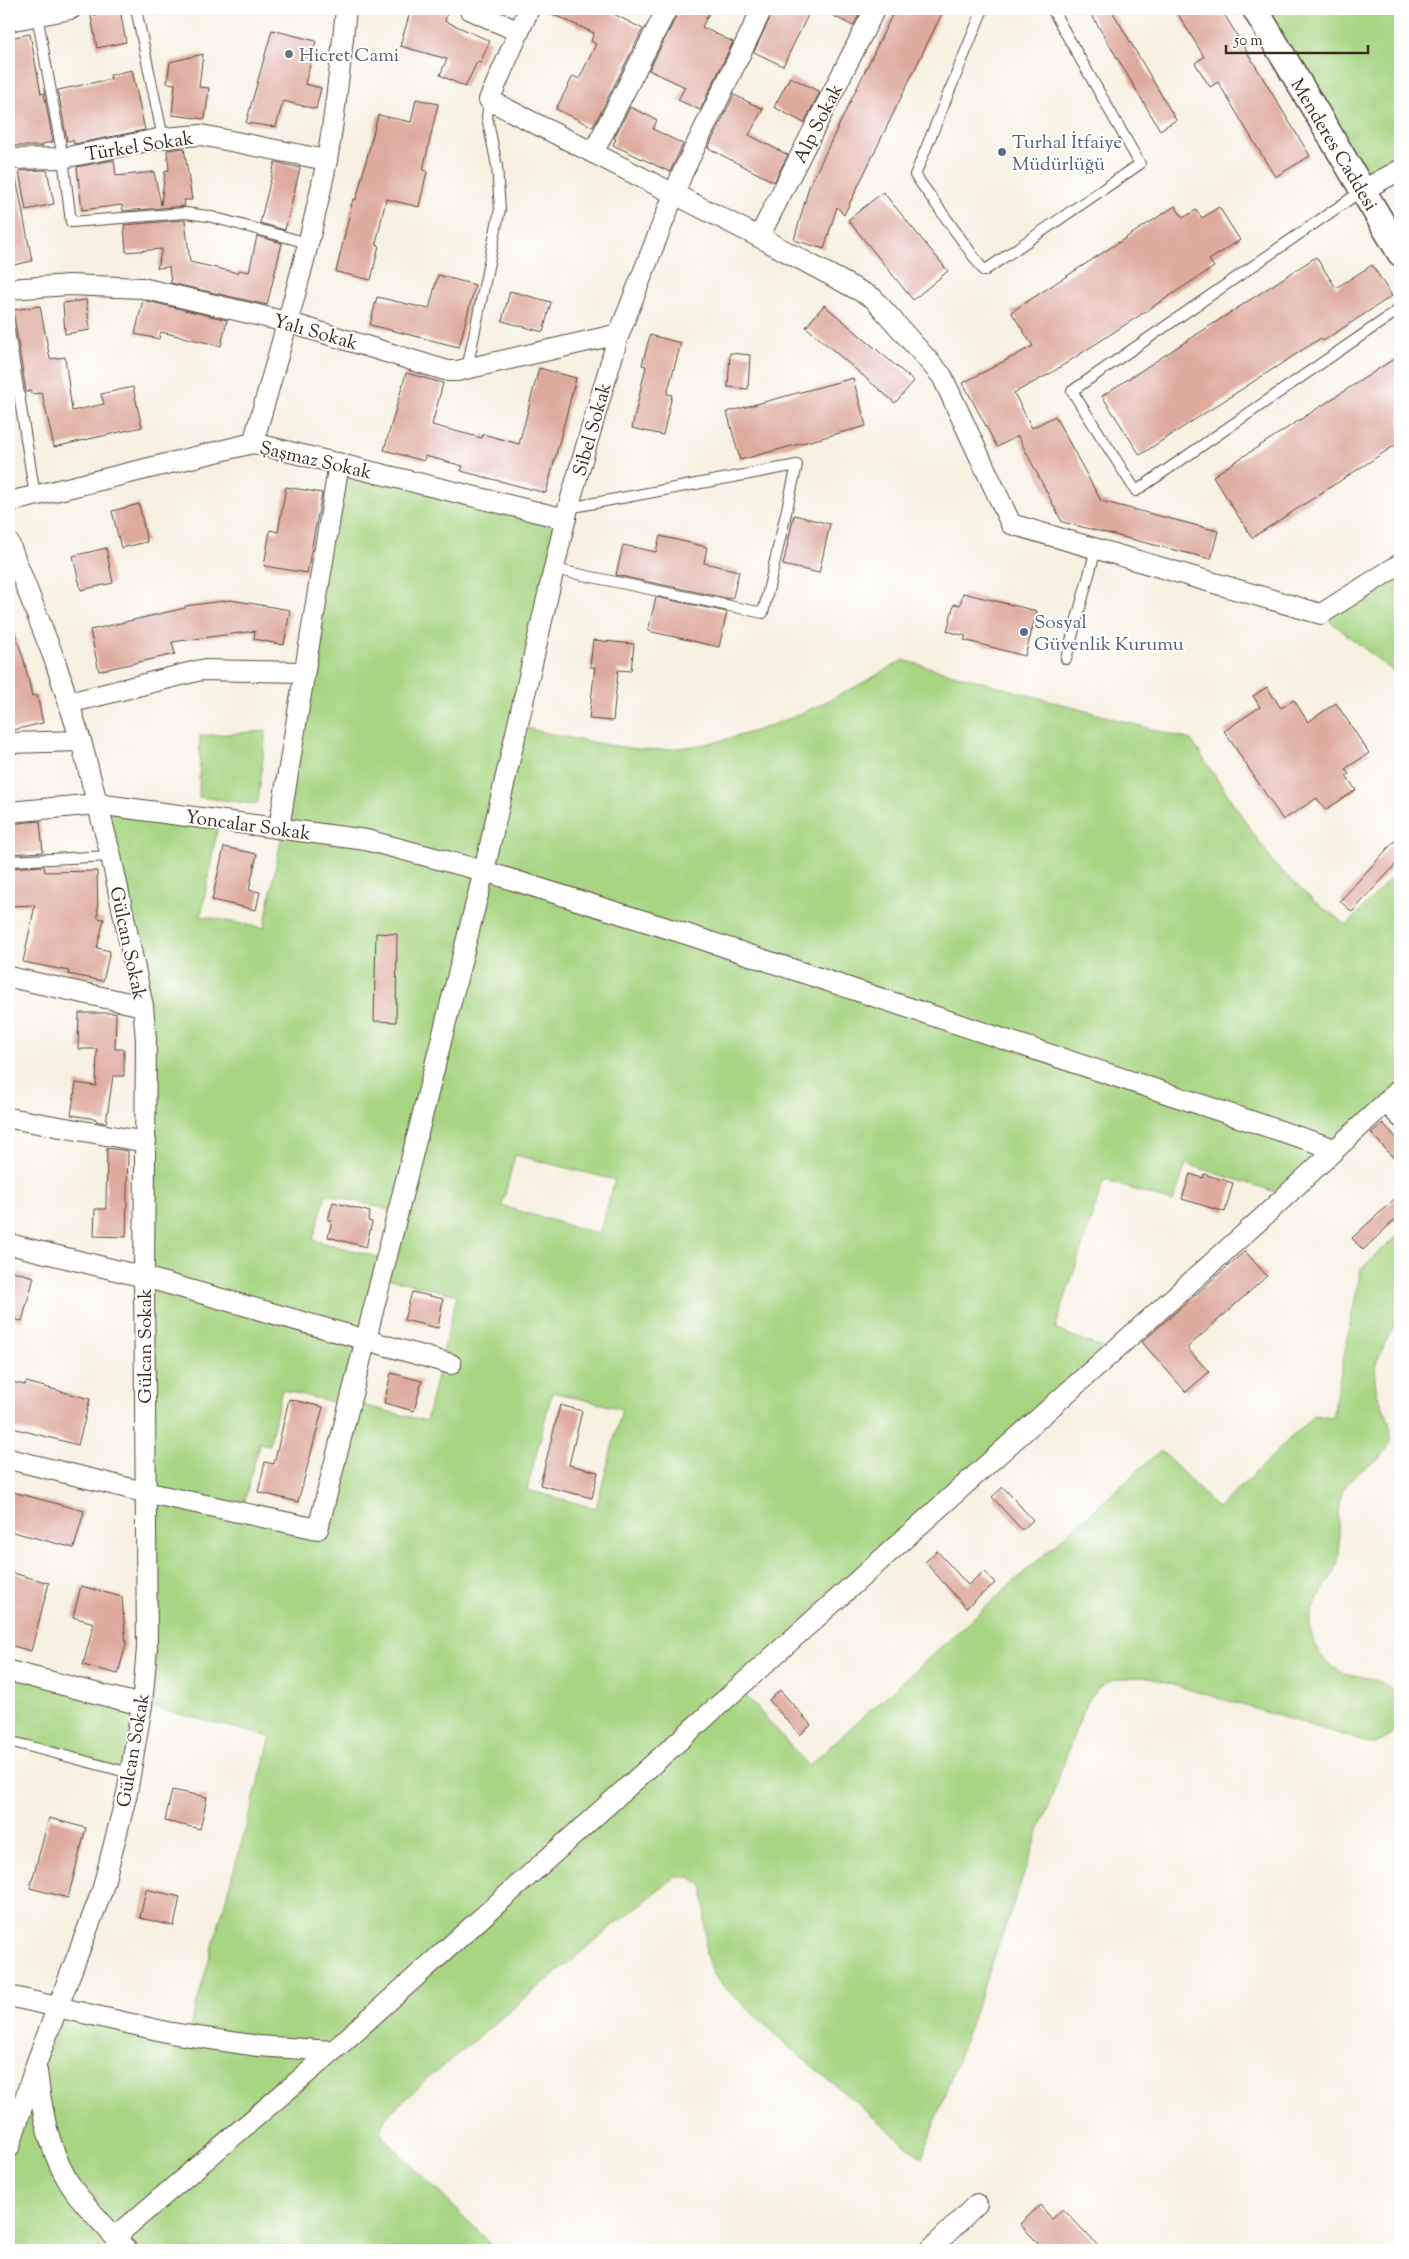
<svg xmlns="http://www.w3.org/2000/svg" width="1409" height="2259" viewBox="0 0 1409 2259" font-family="'Sorts Mill Goudy',serif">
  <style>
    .green { fill: #a7d583; stroke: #718050; fill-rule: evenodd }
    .building { fill: #deaa9e }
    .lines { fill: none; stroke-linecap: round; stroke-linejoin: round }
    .service-casing { stroke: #57483b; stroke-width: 12 }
    .minor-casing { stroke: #57483b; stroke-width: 22 }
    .tertiary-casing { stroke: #57483b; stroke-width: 28 }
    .service { stroke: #fff; stroke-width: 10 }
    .minor { stroke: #fff; stroke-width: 20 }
    .tertiary { stroke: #fff; stroke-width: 25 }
    .worship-dot { fill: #6b7280; stroke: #fff; stroke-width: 2 }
    .service-dot { fill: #5c6f8a; stroke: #fff; stroke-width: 2 }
    .labels { text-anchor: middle; stroke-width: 4; stroke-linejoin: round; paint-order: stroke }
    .worship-label { font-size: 19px; fill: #5b616d; stroke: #fff; text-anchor: start }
    .street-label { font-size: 19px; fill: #3b2a1e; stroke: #fff }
    .service-label { font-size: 19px; fill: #4e5e75; stroke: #fff; text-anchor: start }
  </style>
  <rect width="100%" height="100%" fill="#fff"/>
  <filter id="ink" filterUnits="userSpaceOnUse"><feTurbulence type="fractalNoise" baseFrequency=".02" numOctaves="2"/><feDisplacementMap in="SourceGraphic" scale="10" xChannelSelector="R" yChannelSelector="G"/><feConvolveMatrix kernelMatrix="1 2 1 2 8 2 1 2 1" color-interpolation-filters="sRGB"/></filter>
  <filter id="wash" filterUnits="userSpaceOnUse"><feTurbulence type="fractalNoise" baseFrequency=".0096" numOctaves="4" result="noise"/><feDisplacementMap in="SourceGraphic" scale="20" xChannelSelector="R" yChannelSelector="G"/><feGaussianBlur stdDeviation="1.12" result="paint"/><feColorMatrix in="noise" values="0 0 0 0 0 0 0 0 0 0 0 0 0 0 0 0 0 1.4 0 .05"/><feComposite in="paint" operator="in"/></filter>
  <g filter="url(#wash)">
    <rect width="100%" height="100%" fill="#f7f1e2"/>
    <g class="green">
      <path d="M1255 9H1400V170L1363 190Z"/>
      <path d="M339 463 566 519 518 726C553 735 587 742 622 747 632 748 642 750 652 750 744 747 826 705 903 660L1191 740 1274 864 1315 902 1347 925 1400 868V1117L1387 1102 1286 1195 1186 1164 1173 1202 1104 1180 1055 1329 1112 1352 739 1687 808 1766 1161 1450 1218 1509 1314 1415 1332 1418 1361 1269 1400 1233C1400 1259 1404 1288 1400 1313 1399 1319 1395 1324 1392 1330 1383 1347 1372 1366 1376 1387 1380 1407 1396 1423 1389 1444 1383 1463 1362 1466 1351 1479 1329 1503 1343 1533 1338 1560 1333 1586 1301 1606 1312 1636 1333 1696 1373 1659 1400 1700 1400 1725 1400 1735 1374 1744L1146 1677C1099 1678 1093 1686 1076 1729L922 2158 787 2045 724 1987 714 1975 706 1955 704 1887 690 1877H676L614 1925 426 2080 392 2111 385 2119 381 2132 385 2139 472 2225 495 2250H9V2148L57 2009 188 2035 271 1737 143 1705 130 1773 9 1741V1671L142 1704 146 1040 97 804 219 820 201 916 264 928 283 829ZM515 1155 615 1180 599 1234 502 1206ZM326 1194 398 1212 386 1259 313 1240ZM382 1277 457 1295 426 1421 350 1402ZM282 1390 349 1406 318 1528 242 1512 259 1443 269 1445ZM552 1392 622 1409 596 1508 527 1490Z"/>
      <path d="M1400 564V677L1321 614Z"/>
      <path d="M1400 712V749L1395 733Z"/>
      <path d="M266 731 258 802 255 804 199 797 200 736Z"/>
    </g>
    <g id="blocks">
      <g class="building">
        <path d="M411 9H433L447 13 445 21 490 41 480 63 477 62 465 87 440 75 447 59 400 46Z"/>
        <path d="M541 9H604L643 29 593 127 556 109 573 76 579 79 596 44 591 41 594 33Z"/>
        <path d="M680 9H711L702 27 733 42 700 110 678 100 685 87 649 70Z"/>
        <path d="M774 9H811L783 66 754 52Z"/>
        <path d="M820 9H862L853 26Z"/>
        <path d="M895 9H944L844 215 837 207 824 249 794 240 809 187Z"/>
        <path d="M1088 9H1111L1176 120 1160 130Z"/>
        <path d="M1175 9H1221L1310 156 1275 177 1218 82 1210 87 1195 63 1204 57Z"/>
        <path d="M120 10 126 42 97 48 91 16Z"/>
        <path d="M272 30 316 41 305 84 321 88 316 109 283 101 276 127 246 123Z"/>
        <path d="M30 34 41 94 44 93 53 142 42 144 43 146H9V38Z"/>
        <path d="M203 54 199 87 209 88 205 119 172 115 175 84 167 83 170 62Z"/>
        <path d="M132 70 145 130 74 144 73 140 67 141 58 90 111 79 110 75Z"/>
        <path d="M790 77 820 92 804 123 774 107Z"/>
        <path d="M734 95 763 109 749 135 788 155 774 182 708 148Z"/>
        <path d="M416 99 438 104 423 170 427 171 419 207 386 199 376 244 379 245 371 280 336 272 353 199 356 200 378 115 411 122Z"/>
        <path d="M630 107 657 120 653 129 683 144 670 172 613 145 616 139 614 138Z"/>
        <path d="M184 148 192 200H184L185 206 123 211 122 205 82 210 77 167 114 160 116 176 154 172 161 205 165 171 169 170 167 150Z"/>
        <path d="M275 162 300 168 285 230 260 223Z"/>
        <path d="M47 170 54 204 26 210 19 171Z"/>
        <path d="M16 178 32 261 9 266V179Z"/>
        <path d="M883 192 948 271 913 300 848 220Z"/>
        <path d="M1175 206 1183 218 1196 210 1202 218 1219 207 1240 240 1209 260 1214 267 1051 373 1014 393 1032 428 1055 416 1101 501 1218 531 1211 559 1062 522 1018 436 997 447 963 383 1033 346 1011 312Z"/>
        <path d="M185 220 190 262 238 273 239 270 249 272 257 236 282 243 267 305 171 283 169 267 157 268 162 249 126 252 124 225Z"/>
        <path d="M1316 257 1336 288 1372 265 1392 296 1323 341 1321 338 1140 455 1102 396Z"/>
        <path d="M438 275 475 285 459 347 370 325 377 297 429 309Z"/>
        <path d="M510 291 551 302 543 332 502 321Z"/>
        <path d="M86 300 90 330 65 334 63 303Z"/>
        <path d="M143 300 227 320 221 346 161 332 159 339 135 334Z"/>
        <path d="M824 305 914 381 895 403 806 327Z"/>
        <path d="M40 306 50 359 65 357 72 411 104 404 101 394 133 387 142 427 54 447 42 393 31 394V391L26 392 13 310Z"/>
        <path d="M650 335 681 343 667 394 672 395 663 435 632 428 646 366 642 365Z"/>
        <path d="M730 353 750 355 748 389 728 387Z"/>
        <path d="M1400 355V442L1252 538 1213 476Z"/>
        <path d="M539 368 576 378 546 493 461 471 463 466 425 456 424 461 384 450 406 373 443 383 432 425 482 438 483 434 519 444Z"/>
        <path d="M853 378 866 426 740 460 727 412Z"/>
        <path d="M286 487 322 493 307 573 264 566 270 530 278 532Z"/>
        <path d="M139 504 147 542 121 548 112 511Z"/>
        <path d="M794 515 830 524 819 573 783 565Z"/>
        <path d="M660 536 707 547 704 563 739 571 733 597 730 599 616 575 623 545 656 552Z"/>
        <path d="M106 548 113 583 81 590 73 556Z"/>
        <path d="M963 593 1037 611 1025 656 964 640 966 636 947 631 954 604 960 605Z"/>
        <path d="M656 597 727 612 719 647 648 631Z"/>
        <path d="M231 600 290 610 284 645 254 639 255 631 172 642 175 654 99 671 90 630 185 608V606Z"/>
        <path d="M9 622H11L24 660 32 696 37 695 43 723 9 731Z"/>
        <path d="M593 640 634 644 631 671 618 670 613 721 589 719 595 667H590Z"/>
        <path d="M1267 687 1281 708 1294 700 1308 722 1336 703 1369 753 1345 769 1349 774 1346 776 1356 790 1325 810 1317 798 1283 820 1224 731 1260 707 1253 696Z"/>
        <path d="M40 821 43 852 9 854V824Z"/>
        <path d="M1400 835V860L1352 912 1340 901Z"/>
        <path d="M224 847 257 854 249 890 260 892 256 910 212 900Z"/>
        <path d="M44 866 45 872 97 871 98 918 104 919 97 948 110 951 103 981 68 974 69 971 23 962 35 905 9 906V868Z"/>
        <path d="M376 933 397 934 396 1022 374 1021Z"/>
        <path d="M79 1013H116L115 1049H124V1076H113L106 1123 96 1121V1119L71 1115 76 1083 96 1086 97 1049H78Z"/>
        <path d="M1383 1123 1400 1142V1165L1371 1133Z"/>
        <path d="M107 1148 128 1151 126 1237 94 1236 95 1209H106Z"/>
        <path d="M1190 1174 1203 1178 1204 1174 1233 1183 1225 1212 1182 1199Z"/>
        <path d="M1400 1194V1215L1363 1250 1352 1238Z"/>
        <path d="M333 1202 370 1212 368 1221 372 1222 366 1247 328 1237 332 1221 328 1220Z"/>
        <path d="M1245 1251 1267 1276 1187 1348 1209 1372 1186 1392 1142 1342Z"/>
        <path d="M9 1270 34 1277 22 1321 9 1318Z"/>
        <path d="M412 1292 443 1299 438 1328 404 1320Z"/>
        <path d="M391 1373 422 1381 414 1411 384 1403Z"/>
        <path d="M9 1381 25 1385 26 1382 90 1399 78 1445 9 1427Z"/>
        <path d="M289 1399 323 1407 298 1502 258 1492 265 1462 274 1464Z"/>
        <path d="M560 1405 582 1411 569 1465 598 1472 592 1498 540 1485Z"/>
        <path d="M1003 1487 1033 1520 1022 1530 992 1497Z"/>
        <path d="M13 1492 84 1511 74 1548 9 1531V1507Z"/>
        <path d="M937 1551 968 1585 984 1571 995 1583 966 1608 925 1562Z"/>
        <path d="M13 1573 49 1583 31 1651 9 1645V1591Z"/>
        <path d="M81 1586 122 1597 126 1644 118 1674 83 1665 94 1623 73 1617Z"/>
        <path d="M780 1690 811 1725 800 1735 769 1700Z"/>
        <path d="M172 1790 207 1797 200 1829 165 1821Z"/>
        <path d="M49 1818 86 1828 68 1898 30 1888Z"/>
        <path d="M146 1889 180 1897 174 1926 140 1918Z"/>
        <path d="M1040 2205 1052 2219 1063 2209 1102 2250H1044L1020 2224Z"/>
      </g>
    </g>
  </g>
  <g filter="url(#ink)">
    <use href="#blocks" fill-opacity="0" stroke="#57483b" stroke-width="1"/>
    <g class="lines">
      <g class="service-casing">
        <g id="service">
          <path d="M136 9 163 138"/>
          <path d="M983 9 915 175 984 271 1140 164 1052 9"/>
          <path d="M37 15 63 158 71 222 185 213 208 216 308 243"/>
          <path d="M1363 190 1072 391 1136 491 1400 309"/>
          <path d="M9 331 35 496"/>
          <path d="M467 369 500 209 497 166 487 117 489 100"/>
          <path d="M554 569 763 613 797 465 568 508"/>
          <path d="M1066 659 1096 549"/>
          <path d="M9 861 111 856"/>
          <path d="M9 1741 130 1773"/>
        </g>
      </g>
      <g class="minor-casing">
        <g id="minor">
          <path d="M469 9 519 32"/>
          <path d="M529 9 489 100 759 237 873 298 942 376 1011 524 1321 614 1400 564"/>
          <path d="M9 21 71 9"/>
          <path d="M593 153 667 9"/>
          <path d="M9 159 63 158 163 138 201 135 326 160"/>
          <path d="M1363 190 1400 170"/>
          <path d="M759 237 875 9"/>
          <path d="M9 289 69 285 142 288 287 322 448 371H457L619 334"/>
          <path d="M253 443C280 349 308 255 327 160 336 110 341 59 346 9"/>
          <path d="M9 502 253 443 566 519"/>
          <path d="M9 543 55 661 81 741 111 856 143 1006 146 1040 144 1277 147 1648 142 1705 127 1793 102 1891 36 2064 9 2148"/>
          <path d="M69 703 201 670 304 672"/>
          <path d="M9 743 81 741"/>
          <path d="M9 812 97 804 366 840 484 871 686 934 1335 1149"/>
          <path d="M279 828 339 463"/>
          <path d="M9 977 143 1006"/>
          <path d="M1386 1102 1400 1117"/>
          <path d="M9 1118 146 1142"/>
          <path d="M9 1244 144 1277 451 1364"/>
          <path d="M9 1459 144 1492 318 1529 484 871 568 508 619 334 682 174 762 9"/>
          <path d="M9 1671 142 1705"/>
          <path d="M9 1996 171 2033 258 2046 333 2051"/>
          <path d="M37 2071C42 2114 50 2158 76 2193 92 2213 110 2232 127 2250"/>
          <path d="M115 2237 333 2051 1261 1219 1400 1089"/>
          <path d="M930 2250 977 2204"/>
        </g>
      </g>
      <g class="tertiary-casing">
        <path id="tertiary" d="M1255 9 1400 253"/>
      </g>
      <use href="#service" class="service"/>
      <use href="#minor" class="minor"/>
      <use href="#tertiary" class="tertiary"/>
    </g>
  </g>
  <circle class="worship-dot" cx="289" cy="54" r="5"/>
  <g class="service-dot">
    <circle cx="1002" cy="152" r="5"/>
    <circle cx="1024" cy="632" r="5"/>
  </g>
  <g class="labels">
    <g class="worship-label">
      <text x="299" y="61">Hicret Cami</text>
    </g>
    <g class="street-label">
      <text transform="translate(817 123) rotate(-63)" y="7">Alp Sokak</text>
      <text transform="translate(1335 144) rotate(59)" y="7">Menderes Caddesi</text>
      <text transform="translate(139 145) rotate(-9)" y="7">Türkel Sokak</text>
      <text transform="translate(316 331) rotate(16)" y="7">Yalı Sokak</text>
      <text transform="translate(591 429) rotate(-74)" y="7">Sibel Sokak</text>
      <text transform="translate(316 459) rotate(13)" y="7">Şaşmaz Sokak</text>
      <text transform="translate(248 824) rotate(8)" y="7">Yoncalar Sokak</text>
      <text transform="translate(129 943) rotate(78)" y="7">Gülcan Sokak</text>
      <text transform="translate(144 1346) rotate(-90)" y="7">Gülcan Sokak</text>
      <text transform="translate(132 1750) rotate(-80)" y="7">Gülcan Sokak</text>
    </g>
    <g class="service-label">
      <text x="1012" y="148">Turhal İtfaiye<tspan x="1012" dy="22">Müdürlüğü</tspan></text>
      <text x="1034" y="628">Sosyal<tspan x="1034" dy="22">Güvenlik Kurumu</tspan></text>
    </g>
  </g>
  <rect width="1409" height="2259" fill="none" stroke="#fff" stroke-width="30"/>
  <path d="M1226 45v8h142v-8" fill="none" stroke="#3b2a1e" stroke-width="2.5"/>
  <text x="1234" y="45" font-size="15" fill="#3b2a1e" stroke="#ffffff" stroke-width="4" paint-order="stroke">50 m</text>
</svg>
